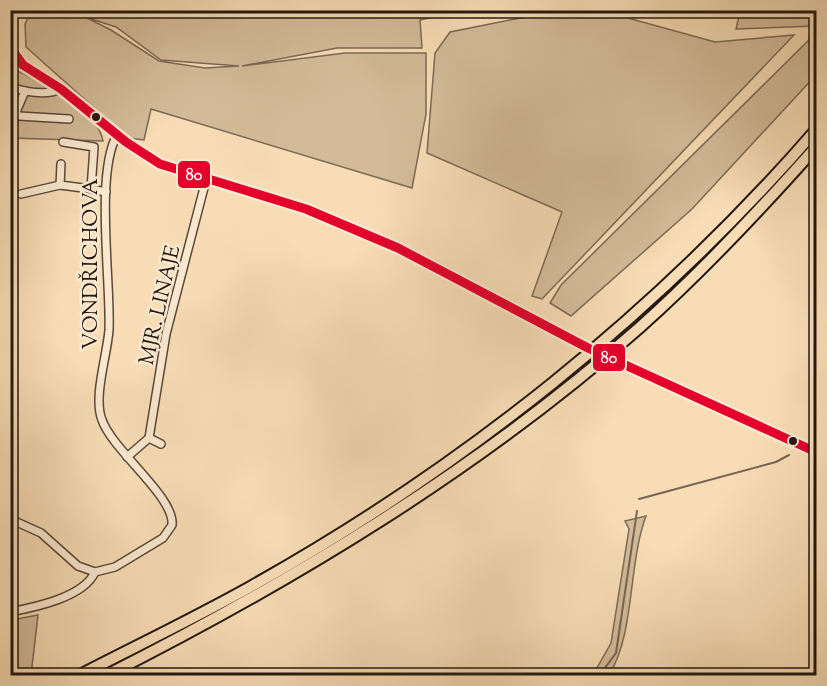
<svg xmlns="http://www.w3.org/2000/svg" width="827" height="686" viewBox="0 0 827 686" font-family="'Sorts Mill Goudy',serif">
  <style>
    .green { fill: #d3bb99; stroke: #7b6a55; stroke-width: 1.5; fill-rule: evenodd }
    .lines { fill: none; stroke-linecap: round; stroke-linejoin: round }
    .stream { stroke: #776552; stroke-width: 2 }
    .minor-casing { stroke: #58493a; stroke-width: 10 }
    .highway-casing { stroke: #231811; stroke-width: 14 }
    .minor { stroke: #fae8cf; stroke-width: 7 }
    .highway { stroke: #f7dcb5; stroke-width: 10 }
    .minor-bridge-casing { stroke: #58493a; stroke-width: 10; stroke-linecap: butt }
    .minor-bridge { stroke: #fae8cf; stroke-width: 7 }
    .bus-1-casing { stroke: #fae8cf; stroke-width: 14 }
    .bus-1 { stroke: #e4002b; stroke-width: 9 }
    .bus-dot { fill: #231811; stroke: #fae8cf; stroke-width: 2 }
    .labels { text-anchor: middle; stroke-width: 5; stroke-linejoin: round; paint-order: stroke }
    .street-label { font-size: 21px; fill: #231811; stroke: #fae8cf }
    .line-badge { stroke: #fae8cf; stroke-width: 2 }
    .badge-label { font-size: 16px; text-anchor: middle; font-weight: bold; fill: #fff }
  </style>
  <rect width="100%" height="100%" fill="#f7dcb5"/>
  <filter id="stains"><feTurbulence type="fractalNoise" baseFrequency=".00333" numOctaves="4"/><feColorMatrix values="0 0 0 0 .2 0 0 0 0 .09 0 0 0 0 .02 0 0 0 .5 -.17"/></filter>
  <radialGradient id="worn" r=".72"><stop offset=".6" stop-color="#630" stop-opacity="0"/><stop offset="1" stop-color="#630" stop-opacity=".3"/></radialGradient>
  <g class="green">
    <path d="M32 10H461V11L420 20 422 48H337L242 66 345 53H426V114L412 188 151 109 144 140 128 138 26 47 25 24ZM85 17 116 27 161 60 239 66 205 68 159 61 111 30Z"/>
    <path d="M599 10 715 42 794 35 542 299 532 296 562 212 427 153 435 53 450 32 555 11Z"/>
    <path d="M751 10 816 11V26L736 29 739 16Z"/>
    <path d="M682 11 737 10V11L727 17Z"/>
    <path d="M816 33V75L692 209 571 316 550 303 561 285Z"/>
    <path d="M11 67C37 82 98 109 103 141L11 138Z"/>
    <path d="M646 516C628 564 635 634 609 675H593L611 643 629 529 625 521Z"/>
    <path d="M38 615 31 675H11V620Z"/>
  </g>
  <g class="lines">
    <g class="stream">
      <path d="M639 499 776 462 789 455"/>
      <path d="M599 676 616 653 637 511"/>
    </g>
    <g class="minor-casing">
      <g id="minor">
        <path d="M10 47 23 65 61 89 126 142 160 164 306 209 350 227 434 265 559 333"/>
        <path d="M10 87C26 92 46 96 61 89"/>
        <path d="M25 91 16 112 19 116 69 119"/>
        <path d="M63 142 94 147 91 189 106 192"/>
        <path d="M61 164 60 185 91 189"/>
        <path d="M21 194 60 185"/>
        <path d="M635 370 816 452"/>
        <path d="M149 438 161 444"/>
        <path d="M127 457 149 438 166 334 206 180"/>
        <path d="M10 519 41 533 78 566 95 572 115 567 163 538 172 525C175 497 113 451 102 420 93 397 107 356 109 330 111 282 95 173 117 135"/>
        <path d="M10 612C36 607 84 597 95 572"/>
      </g>
    </g>
    <g class="highway-casing">
      <g id="highway">
        <path d="M78 676C136 646 195 618 252 586 463 468 657 313 816 130"/>
        <path d="M105 676C295 580 479 469 639 328 702 272 760 210 816 147"/>
      </g>
    </g>
    <use href="#minor" class="minor"/>
    <use href="#highway" class="highway"/>
    <g class="minor-bridge-casing">
      <path id="minor-bridge" d="M559 333 635 370"/>
    </g>
    <use href="#minor-bridge" class="minor-bridge"/>
    <g class="bus-1-casing">
      <path id="bus-1" d="M10 47 23 65 61 89 126 142 160 164 306 209 398 248 588 348 816 452"/>
    </g>
    <use href="#bus-1" class="bus-1"/>
  </g>
  <g class="bus-dot">
    <circle cx="96" cy="117" r="5"/>
    <circle cx="793" cy="441" r="5"/>
  </g>
  <g class="labels">
    <g class="street-label">
      <text transform="translate(90 264) rotate(-90)" y="7">VONDŘICHOVA</text>
      <text transform="translate(159 305) rotate(-77)" y="7">MJR. LINAJE</text>
    </g>
  </g>
  <g class="line-badge">
    <rect x="177" y="160" width="34" height="29" rx="6" fill="#e4002b"/>
    <rect x="592" y="343" width="34" height="29" rx="6" fill="#e4002b"/>
  </g>
  <g class="badge-label">
    <text x="194" y="180">80</text>
    <text x="609" y="363">80</text>
  </g>
  <rect width="827" height="686" fill="none" stroke="#f7dcb5" stroke-width="36"/>
  <rect x="12" y="12" width="803" height="662" fill="none" stroke="#231811" stroke-width="3"/>
  <rect x="18" y="18" width="791" height="650" fill="none" stroke="#231811" stroke-width="1.5"/>
  <rect width="100%" height="100%" filter="url(#stains)"/>
  <rect width="100%" height="100%" fill="url(#worn)"/>
</svg>
